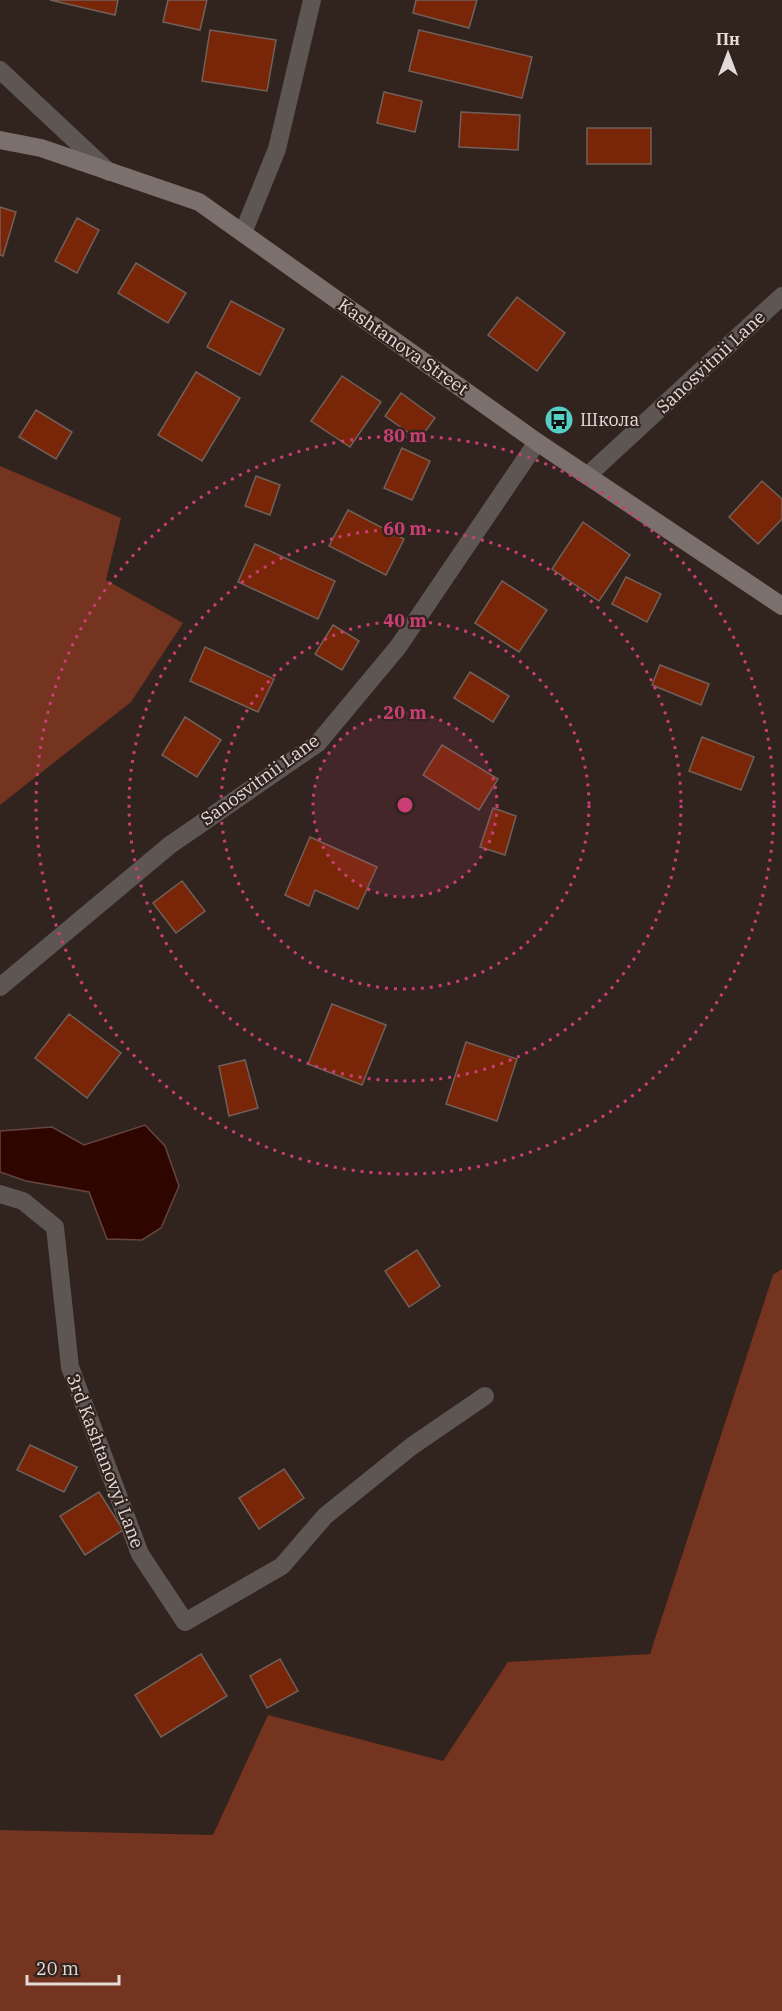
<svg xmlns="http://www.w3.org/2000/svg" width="782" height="2011" viewBox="0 0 782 2011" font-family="'IBM Plex Serif',serif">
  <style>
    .green { fill: #743420 }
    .water { fill: #2f0500; stroke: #654540; stroke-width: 1.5 }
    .building { fill: #782607; stroke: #71605a; stroke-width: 1.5 }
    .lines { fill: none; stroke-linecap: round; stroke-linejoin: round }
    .street { stroke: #5d5653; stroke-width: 18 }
    .secondary { stroke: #7c706c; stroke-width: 18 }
    .ring { fill: none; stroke: #c93f74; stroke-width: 3; stroke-dasharray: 3 6 }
    .labels { text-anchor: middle; stroke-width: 4.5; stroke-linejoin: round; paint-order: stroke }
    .street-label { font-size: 18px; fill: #e4dad7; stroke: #31231e }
    .poi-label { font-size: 18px; fill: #e4dad7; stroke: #31231e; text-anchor: start }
    .centre { fill: #c93f74; stroke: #31231e; stroke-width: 3 }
    .ring-label { font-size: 18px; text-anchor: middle; font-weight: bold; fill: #c93f74; stroke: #31231e; stroke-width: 4.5; stroke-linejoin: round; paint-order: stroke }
  </style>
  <rect width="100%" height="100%" fill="#31231e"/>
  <g class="green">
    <path d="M0 466 121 518 106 580 183 623 131 702 0 805Z"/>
    <path d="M782 1269V2011H0V1830L213 1835 268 1715 443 1761 508 1662 650 1654 773 1275Z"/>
  </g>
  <path class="water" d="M145 1125 165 1146 179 1186 161 1228 142 1240 107 1239 89 1192 26 1181 0 1172V1131L52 1127 84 1145Z"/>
  <g class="building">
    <path d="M50 0H118L115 15Z"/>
    <path d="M168 0H207L200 30 163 22Z"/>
    <path d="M416 0H477L469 28 413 13Z"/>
    <path d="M210 30 276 40 267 91 202 81Z"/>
    <path d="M419 30 532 57 522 98 409 71Z"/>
    <path d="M384 92 422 101 415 132 377 123Z"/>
    <path d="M461 112 520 115 518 150 459 147Z"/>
    <rect x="587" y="128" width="64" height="36"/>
    <path d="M0 207 16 212 3 256 0 255Z"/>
    <path d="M77 218 99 230 77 273 55 261Z"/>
    <path d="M136 263 186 293 168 323 118 293Z"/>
    <path d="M517 297 565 333 537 371 488 335Z"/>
    <path d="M231 301 284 329 260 375 207 347Z"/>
    <path d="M196 372 240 398 202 461 158 435Z"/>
    <path d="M342 376 381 402 350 447 311 421Z"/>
    <path d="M401 393 435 418 419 440 385 416Z"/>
    <path d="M36 410 72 432 56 459 19 437Z"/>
    <path d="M402 448 430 461 412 500 384 488Z"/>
    <path d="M256 476 280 485 270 515 245 506Z"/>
    <path d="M762 481 782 499V519L758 544 729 517Z"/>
    <path d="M348 510 404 539 386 575 329 546Z"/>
    <path d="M583 522 630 555 599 601 552 569Z"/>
    <path d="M255 544 335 581 318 619 238 582Z"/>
    <path d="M626 577 661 594 647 622 612 604Z"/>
    <path d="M502 581 547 610 519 652 475 623Z"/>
    <path d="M333 625 359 641 342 670 315 654Z"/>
    <path d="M205 647 274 679 258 712 190 681Z"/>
    <path d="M660 665 709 684 701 705 652 685Z"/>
    <path d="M470 672 509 696 493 722 454 698Z"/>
    <path d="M185 717 221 740 197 777 162 755Z"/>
    <path d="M702 737 754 757 741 790 689 771Z"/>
    <path d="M442 745 498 779 479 810 423 775Z"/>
    <path d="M493 808 516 816 505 855 480 847Z"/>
    <path d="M310 837 377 867 358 909 315 890 309 906 285 895Z"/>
    <path d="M182 881 205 911 176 933 153 903Z"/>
    <path d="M332 1004 386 1025 362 1085 308 1064Z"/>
    <path d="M69 1014 121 1053 87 1098 35 1058Z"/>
    <path d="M466 1042 517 1059 497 1121 446 1104Z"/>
    <path d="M245 1060 258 1108 229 1116 219 1066Z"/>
    <path d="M417 1250 440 1286 409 1307 385 1271Z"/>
    <path d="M30 1445 77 1467 64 1492 17 1470Z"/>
    <path d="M284 1469 304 1498 259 1529 239 1498Z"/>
    <path d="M99 1492 123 1530 85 1555 60 1516Z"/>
    <path d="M201 1654 227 1696 161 1737 135 1695Z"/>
    <path d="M280 1659 298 1691 267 1708 250 1676Z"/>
  </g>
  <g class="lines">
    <g class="street">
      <path d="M0 70 109 172"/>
      <path d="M243 233 277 149 312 0"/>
      <path d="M587 476 782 296"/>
      <path d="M0 987 170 845 318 743 398 647 537 442"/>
      <path d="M0 1194 23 1201 55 1227 70 1367 140 1554 185 1622 282 1566 325 1516 412 1446 485 1396"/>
    </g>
    <path class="secondary" d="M0 140 41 148 199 202 537 442 782 606"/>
  </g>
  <circle cx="405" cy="805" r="92" fill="#c93f74" fill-opacity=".12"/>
  <g class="ring">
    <circle cx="405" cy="805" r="92"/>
    <circle cx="405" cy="805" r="184"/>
    <circle cx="405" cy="805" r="276"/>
    <circle cx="405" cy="805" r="369"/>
  </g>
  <defs>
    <g id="bus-disc" transform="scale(1.5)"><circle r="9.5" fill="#55cec4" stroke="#31231e"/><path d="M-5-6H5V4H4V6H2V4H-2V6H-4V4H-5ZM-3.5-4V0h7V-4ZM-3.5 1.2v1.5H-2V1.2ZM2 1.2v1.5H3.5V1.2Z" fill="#111"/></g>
  </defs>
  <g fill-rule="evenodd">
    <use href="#bus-disc" x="559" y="420"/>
  </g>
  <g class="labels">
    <g class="street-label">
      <text transform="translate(403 347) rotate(35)" y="6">Kashtanova Street</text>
      <text transform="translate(711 362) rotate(-43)" y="6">Sanosvitnii Lane</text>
      <text transform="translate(260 780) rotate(-36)" y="6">Sanosvitnii Lane</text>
      <text transform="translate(105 1461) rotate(69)" y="6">3rd Kashtanovyi Lane</text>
    </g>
    <g class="poi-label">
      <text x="580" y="426">Школа</text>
    </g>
  </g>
  <circle cx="405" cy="805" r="9" class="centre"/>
  <g class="ring-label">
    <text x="405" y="442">80 m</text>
    <text x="405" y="535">60 m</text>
    <text x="405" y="627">40 m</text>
    <text x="405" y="719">20 m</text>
  </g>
  <g transform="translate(728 54)" stroke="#31231e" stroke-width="4.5" paint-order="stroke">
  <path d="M0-4.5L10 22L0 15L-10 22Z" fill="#e4dad7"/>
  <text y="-9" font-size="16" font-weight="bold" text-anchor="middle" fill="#e4dad7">Пн</text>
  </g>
  <path d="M27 1975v9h92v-9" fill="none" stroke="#e4dad7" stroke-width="3"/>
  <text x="36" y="1975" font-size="18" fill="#e4dad7" stroke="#31231e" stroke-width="4.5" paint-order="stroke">20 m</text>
</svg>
